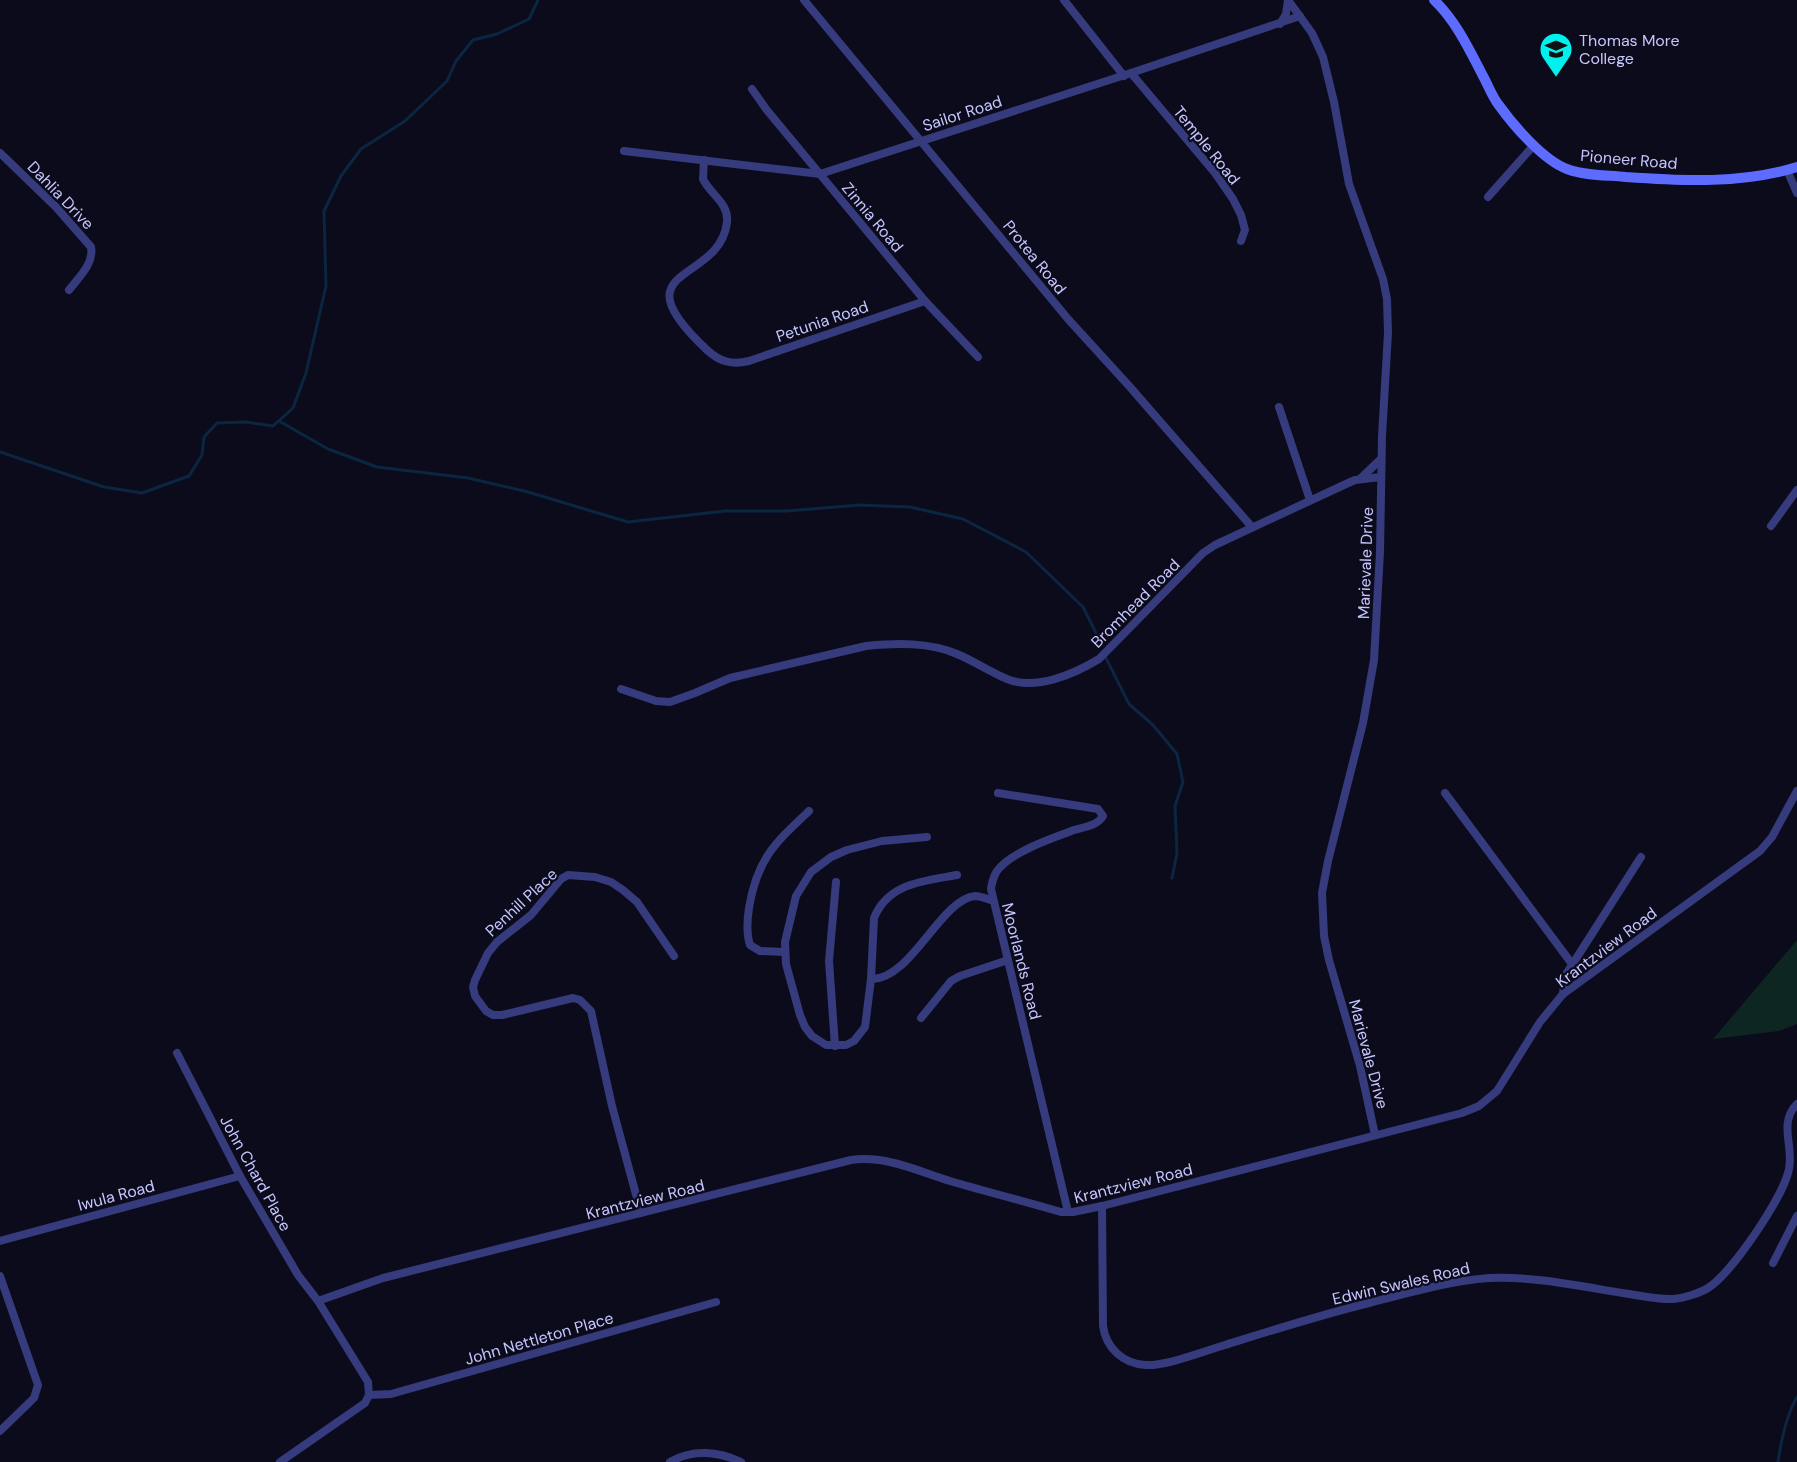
<svg xmlns="http://www.w3.org/2000/svg" width="1797" height="1462" viewBox="0 0 1797 1462" font-family="'DM Sans',sans-serif">
  <style>
    .green { fill: #0e2622 }
    .lines { fill: none; stroke-linecap: round; stroke-linejoin: round }
    .stream { stroke: #0b2640; stroke-width: 3 }
    .minor { stroke: #353b7c; stroke-width: 8 }
    .secondary { stroke: #5d6cff; stroke-width: 10 }
    .labels { text-anchor: middle; stroke-width: 4.5; stroke-linejoin: round; paint-order: stroke }
    .poi-label { font-size: 16px; fill: #c6c6ff; stroke: #0c0b1c; text-anchor: start }
    .street-label { font-size: 16px; fill: #c6c6ff; stroke: #0c0b1c }
  </style>
  <rect width="100%" height="100%" fill="#0c0b1c"/>
  <path class="green" d="M1797 940V1024L1779 1031 1713 1039Z"/>
  <g class="lines">
    <g class="stream">
      <path d="M279 421 328 449 377 467 468 478 528 492 628 522 725 511H787L859 505 910 507 963 519 1026 552 1083 607 1096 633"/>
      <path d="M0 452 104 487 142 493 189 476 202 455 204 437 217 423 246 422 273 426 293 408 306 373 326 286 324 211 341 176 361 149 405 121 447 81 456 61 473 40 497 34 529 19 538 0"/>
      <path d="M1106 658 1129 704 1153 725 1177 754 1183 782 1175 806 1177 853 1172 878"/>
      <path d="M1778 1462C1781 1441 1786 1416 1797 1397"/>
    </g>
    <g class="minor">
      <path d="M804 0 1068 319 1130 387 1251 526"/>
      <path d="M1064 0 1124 76"/>
      <path d="M1288 0 1312 33 1323 57 1334 102 1349 184 1383 279 1387 299 1388 333 1382 436 1380 552 1374 660 1363 723 1328 861 1322 893 1324 936 1329 960 1360 1066 1375 1135"/>
      <path d="M1280 24 1286 14 1288 0"/>
      <path d="M1131 73 1215 173 1233 199 1241 215 1245 230 1241 241"/>
      <path d="M752 89 766 109 925 301 978 357"/>
      <path d="M624 151 820 174 1131 73 1300 16"/>
      <path d="M0 153 56 207 91 247C94 264 79 277 69 290"/>
      <path d="M704 160 703 179C710 194 729 203 727 222 720 285 615 264 707 350 720 362 732 365 749 361L925 301"/>
      <path d="M1787 170 1797 193"/>
      <path d="M1488 197 1534 145"/>
      <path d="M1279 407 1310 500"/>
      <path d="M1360 479 1381 459"/>
      <path d="M1771 526 1797 490"/>
      <path d="M621 689 656 701 670 702 695 693 730 678 866 646C897 643 929 642 957 654 974 661 990 672 1007 679 1036 691 1074 674 1099 659L1203 553 1215 545 1346 484 1355 480 1381 477"/>
      <path d="M998 793 1098 809 1103 816C1097 826 1084 827 1074 830 1052 838 1011 852 997 871 993 877 992 882 991 889L1068 1212"/>
      <path d="M1445 793 1572 964"/>
      <path d="M927 837 882 841 847 850 831 857 811 872 796 896 785 942 786 964 800 1015 805 1027 812 1036 826 1045H846L854 1041 865 1027 871 979 874 918C888 883 924 881 957 875"/>
      <path d="M784 952 760 951 750 945C746 933 747 921 749 908 757 859 775 843 809 811"/>
      <path d="M871 979C910 981 941 899 975 896 981 896 987 899 993 901"/>
      <path d="M1563 994 1565 976 1641 857"/>
      <path d="M921 1018 951 981 960 976 1008 960"/>
      <path d="M835 1046 829 961 836 882"/>
      <path d="M177 1053 240 1176 298 1275 318 1301 368 1382 369 1395 365 1403 280 1462"/>
      <path d="M1102 1206 1103 1326C1106 1348 1123 1364 1146 1365 1167 1366 1204 1351 1225 1345 1273 1330 1320 1315 1369 1303 1408 1293 1448 1281 1489 1278 1535 1276 1583 1287 1629 1294 1643 1296 1660 1300 1674 1299 1684 1298 1700 1293 1708 1288 1732 1273 1784 1196 1789 1169 1794 1146 1778 1123 1797 1104"/>
      <path d="M641 1213 612 1106 591 1011 580 1000 573 998 502 1015H493L486 1011 475 996 473 987 475 980 488 953 497 942 531 915 561 879 568 875 595 877 611 882 623 890 637 902 674 956"/>
      <path d="M0 1241 240 1176"/>
      <path d="M1773 1263 1797 1216"/>
      <path d="M0 1276 38 1385 34 1398 0 1431"/>
      <path d="M318 1301 383 1278 851 1160C885 1155 918 1171 950 1181 987 1192 1024 1201 1061 1212H1073L1102 1206 1462 1113 1479 1106 1497 1091 1540 1022 1563 994 1760 851 1772 837 1797 791"/>
      <path d="M369 1395 391 1394 716 1302"/>
      <path d="M670 1462C692 1449 718 1451 741 1462"/>
    </g>
    <path class="secondary" d="M1434 0C1456 21 1469 49 1483 76 1488 85 1492 96 1498 104 1513 125 1543 160 1567 169 1585 176 1607 175 1626 177 1683 181 1742 184 1797 167"/>
  </g>
  <defs>
    <g id="school-pin" transform="scale(1.725)"><path d="M0 17L-7.5 6A9.5 9.5 0 1 1 7.5 6Z" fill="#00f1ed" stroke="#0c0b1c"/><path d="M0-5L7-2L0 1L-7-2ZM-4 1L0 2.5L4 1V4Q0 6-4 4Z" fill="#111"/></g>
  </defs>
  <g fill-rule="evenodd">
    <use href="#school-pin" x="1556" y="49"/>
  </g>
  <g class="labels">
    <g class="poi-label">
      <text x="1579" y="46">Thomas More<tspan x="1579" dy="18">College</tspan></text>
    </g>
    <g class="street-label">
      <text transform="translate(962 113) rotate(-18)" y="6">Sailor Road</text>
      <text transform="translate(1207 145) rotate(51)" y="6">Temple Road</text>
      <text transform="translate(1629 159) rotate(5)" y="6">Pioneer Road</text>
      <text transform="translate(61 195) rotate(46)" y="6">Dahlia Drive</text>
      <text transform="translate(873 217) rotate(50)" y="6">Zinnia Road</text>
      <text transform="translate(1035 257) rotate(51)" y="6">Protea Road</text>
      <text transform="translate(822 321) rotate(-19)" y="6">Petunia Road</text>
      <text transform="translate(1365 563) rotate(-88)" y="6">Marievale Drive</text>
      <text transform="translate(1135 603) rotate(-45)" y="6">Bromhead Road</text>
      <text transform="translate(521 902) rotate(-43)" y="6">Penhill Place</text>
      <text transform="translate(1606 947) rotate(-37)" y="6">Krantzview Road</text>
      <text transform="translate(1022 961) rotate(76)" y="6">Moorlands Road</text>
      <text transform="translate(1369 1054) rotate(75)" y="6">Marievale Drive</text>
      <text transform="translate(256 1173) rotate(61)" y="6">John Chard Place</text>
      <text transform="translate(1133 1183) rotate(-14)" y="6">Krantzview Road</text>
      <text transform="translate(116 1195) rotate(-15)" y="6">Iwula Road</text>
      <text transform="translate(645 1199) rotate(-14)" y="6">Krantzview Road</text>
      <text transform="translate(1401 1283) rotate(-13)" y="6">Edwin Swales Road</text>
      <text transform="translate(539 1338) rotate(-16)" y="6">John Nettleton Place</text>
    </g>
  </g>
</svg>
